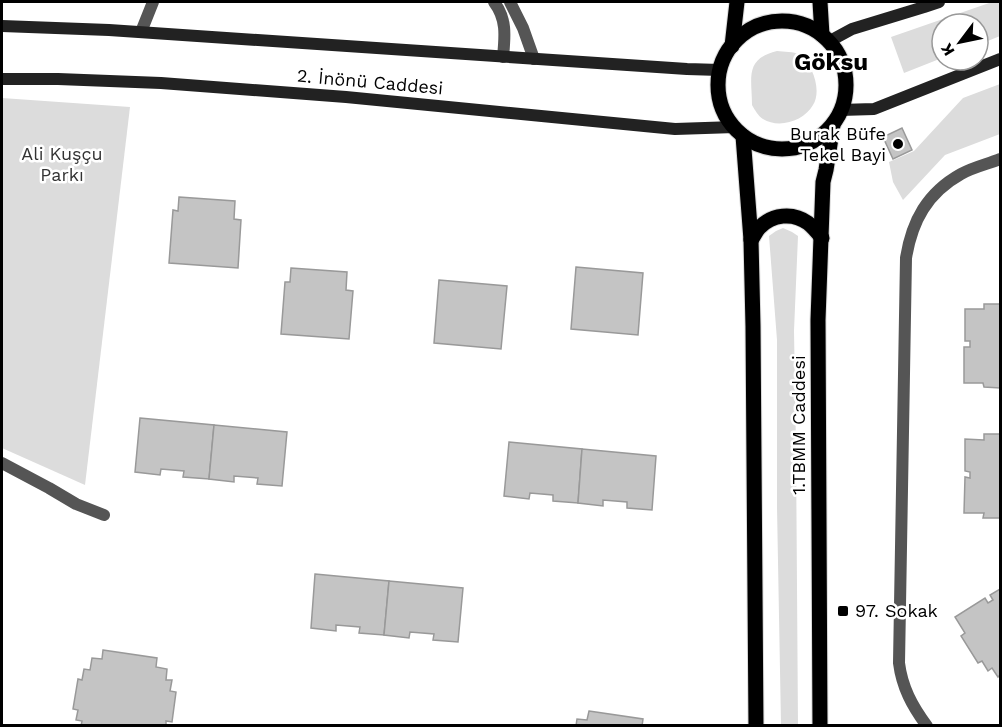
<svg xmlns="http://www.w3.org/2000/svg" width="1002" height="727" viewBox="0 0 1002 727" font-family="'Work Sans',sans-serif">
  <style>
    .green { fill: #dcdcdc }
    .building { fill: #c4c4c4; stroke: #999; stroke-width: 1.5 }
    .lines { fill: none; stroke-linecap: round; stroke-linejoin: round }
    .primary-casing { stroke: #dbdbdb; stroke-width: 17 }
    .service { stroke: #555; stroke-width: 12 }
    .minor { stroke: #555; stroke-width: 12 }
    .secondary { stroke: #222; stroke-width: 12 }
    .primary { stroke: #000; stroke-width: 15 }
    .poi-dot { fill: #000; stroke: #fff; stroke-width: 2 }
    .labels { text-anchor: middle; stroke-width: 5; stroke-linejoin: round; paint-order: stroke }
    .street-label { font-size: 18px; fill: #000; stroke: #fff }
    .poi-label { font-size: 18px; fill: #000; stroke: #fff; text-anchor: end }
    .park-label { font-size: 18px; fill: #333; stroke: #fff }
    .district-label { font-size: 24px; font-weight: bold; fill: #000; stroke: #fff }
  </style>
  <rect width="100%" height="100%" fill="#fff"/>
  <g class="green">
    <path d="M992 2H1000V36L978 45V24H942V58L904 73 891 37Z"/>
    <path d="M777 51C784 52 794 51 799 55 813 64 822 91 813 105 804 121 779 129 763 119 758 116 755 110 752 105 752 78 744 59 777 51Z"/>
    <path d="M1000 84V134L945 155 903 200 893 182 889 162 914 151 963 98Z"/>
    <path d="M2 98 130 107 85 485 2 448Z"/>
    <path d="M783 228 792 232 798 236 794 331 796 447 798 726 781 725 777 507V340L769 236 776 231Z"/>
  </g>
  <g class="building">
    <path d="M902 128 912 150 893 159 883 137Z"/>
    <path d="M179 197 235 201 234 219 241 220 238 268 169 263 173 210 178 211Z"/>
    <path d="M576 267 643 273 638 335 571 329Z"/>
    <path d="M291 268 347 272 346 290 353 291 349 339 281 334 285 282H290Z"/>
    <path d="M439 280 507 286 501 349 434 343Z"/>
    <path d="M984 304H1000V388L984 387 983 383H964V347H970V341H965V309H984Z"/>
    <path d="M140 418 214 425 209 479 183 477 184 471 161 469 160 475 135 472Z"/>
    <path d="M214 425 287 432 282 486 257 484 258 478 234 476V482L209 479Z"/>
    <path d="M984 434H1000V518H983L984 513H964L965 477 970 478V472L965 471V439L984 440Z"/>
    <path d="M509 442 582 449 578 503 553 501V495L530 493 529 499 504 496Z"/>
    <path d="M582 449 656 456 652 510 627 508V502L603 500V506L578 503Z"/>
    <path d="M315 574 389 581 384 635 359 633 360 627 336 625V631L311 628Z"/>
    <path d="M389 581 463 588 458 642 433 640 434 634 410 632 409 638 384 635Z"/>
    <path d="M1000 589V675L998 677 992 668 988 671 982 661 978 663 961 636 965 633 955 617 985 598 988 603 993 600 990 595Z"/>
    <path d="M103 650 157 658 156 667 167 669 166 680H172L170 691 176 692 172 722 166 721V726H81L82 721 76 720 78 710 73 709 78 679 82 680 84 669 90 670 92 658 102 659Z"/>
    <path d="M589 711 643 719 642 726H576L577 719 587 720Z"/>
  </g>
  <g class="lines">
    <g class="primary-casing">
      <g id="primary">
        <path d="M820 2 822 35"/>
        <circle cx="782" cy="85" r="64"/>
        <path d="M732 46 737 2"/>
        <path d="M743 136 751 240 753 326 756 726"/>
        <path d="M751 240C754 236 756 231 759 228 772 214 793 212 808 223 813 227 818 233 822 238"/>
        <path d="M820 726 818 320 823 182 826 170 833 125"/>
      </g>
    </g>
    <g class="service">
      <path d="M494 2C507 19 505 36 503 57"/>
      <path d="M510 2 523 28 534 59"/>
      <path d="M141 32 153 2"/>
    </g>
    <g class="minor">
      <path d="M2 463 49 488 76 504 104 515"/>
      <path d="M927 726C912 706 902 687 899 663L906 258C912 221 927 193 961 174 973 167 988 164 1000 159"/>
    </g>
    <g class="secondary">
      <path d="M2 26 109 30 687 69 720 70"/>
      <path d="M828 42 852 29 924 7 939 2"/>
      <path d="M2 79H58L161 83 346 97 675 129 735 127"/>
      <path d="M840 110 874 109 1000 59"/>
    </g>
    <use href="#primary" class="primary"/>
  </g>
  <g class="poi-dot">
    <circle cx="898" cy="144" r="6"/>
    <rect x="837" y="605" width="12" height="12" rx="3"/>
  </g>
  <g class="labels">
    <g class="street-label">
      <text transform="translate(370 82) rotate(5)" y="6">2. İnönü Caddesi</text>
      <text transform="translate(799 425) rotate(-90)" y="6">1.TBMM Caddesi</text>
    </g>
    <g class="poi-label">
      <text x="886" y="140">Burak Büfe<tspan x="886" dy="21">Tekel Bayi</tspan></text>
      <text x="855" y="617" text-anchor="start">97. Sokak</text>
    </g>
    <g class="park-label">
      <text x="62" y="160">Ali Kuşçu<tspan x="62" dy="21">Parkı</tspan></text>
    </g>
    <g class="district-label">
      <text x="831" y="70">Göksu</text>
    </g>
  </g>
  <rect width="1002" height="727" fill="none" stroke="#000000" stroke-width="6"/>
  <g transform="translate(960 42) rotate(238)"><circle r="28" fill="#ffffff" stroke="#999999" stroke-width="1.5"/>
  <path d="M0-4.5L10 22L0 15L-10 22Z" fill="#000000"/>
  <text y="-9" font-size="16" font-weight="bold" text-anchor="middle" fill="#000000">K</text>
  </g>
</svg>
